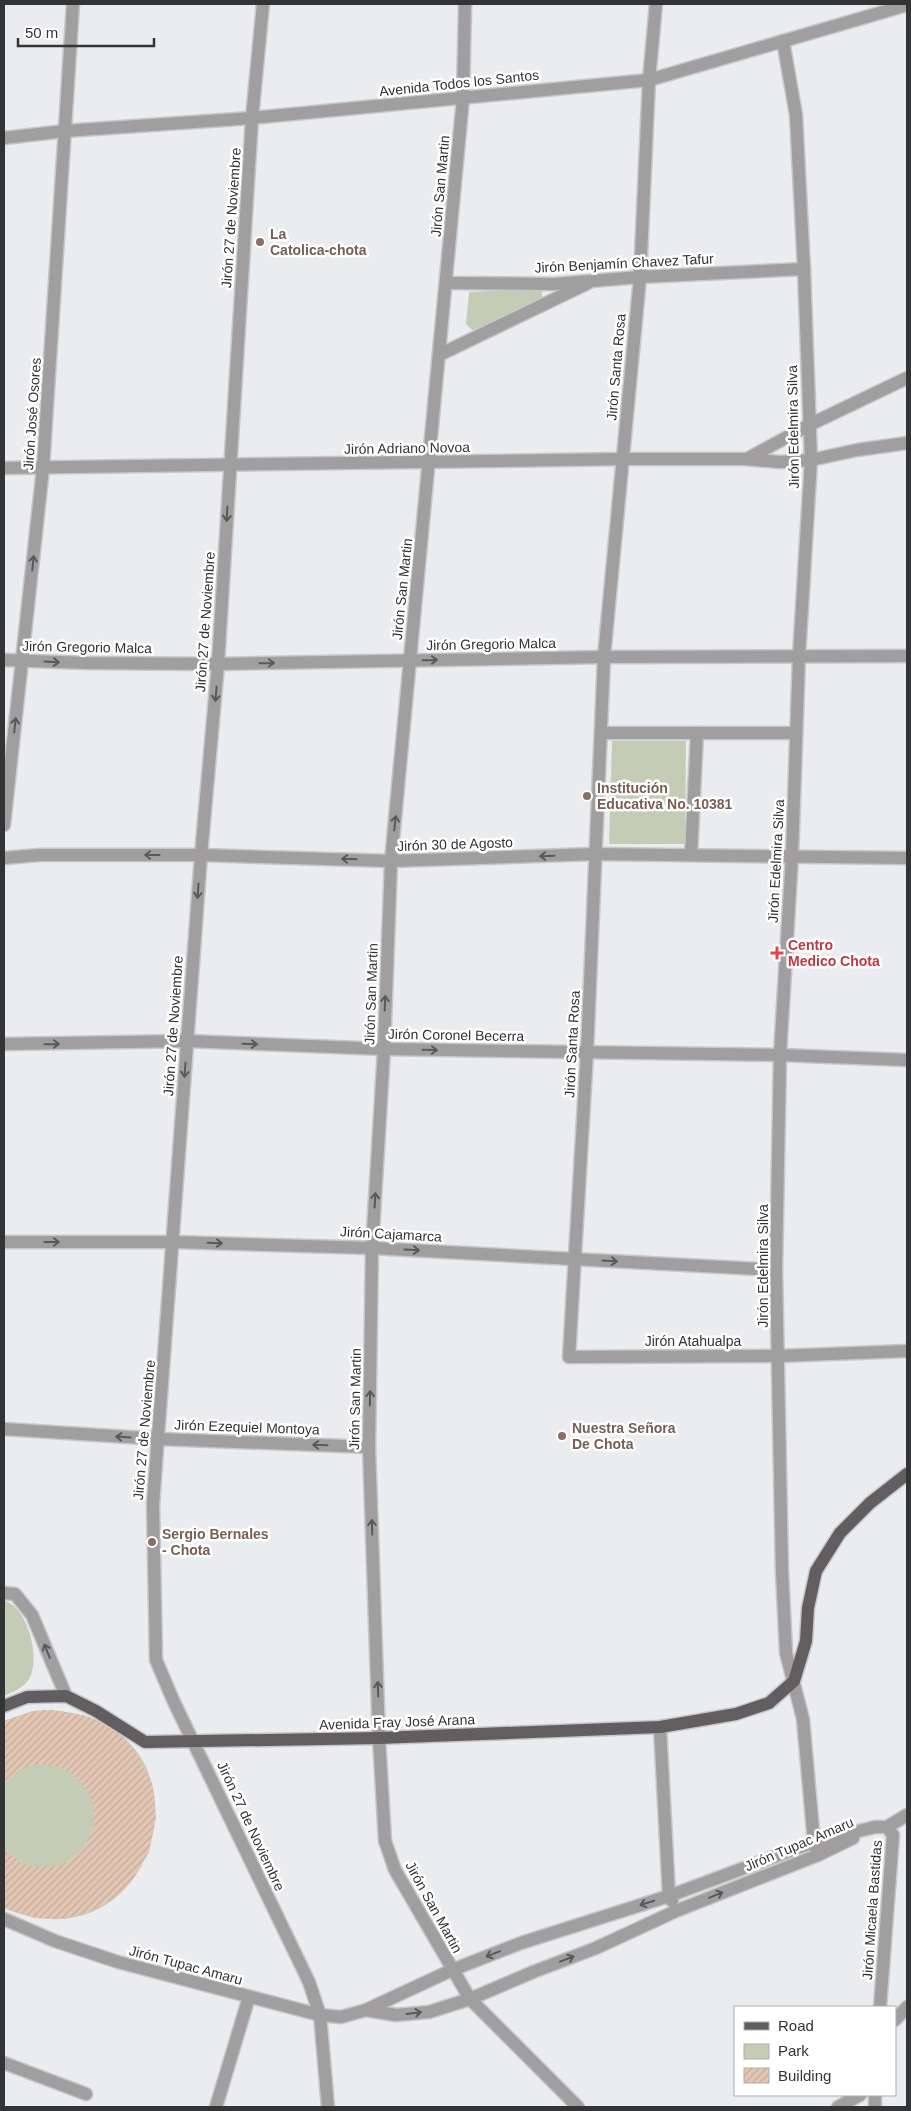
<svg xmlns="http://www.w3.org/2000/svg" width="911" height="2111" viewBox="0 0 911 2111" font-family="Helvetica,sans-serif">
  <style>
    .park { fill: #c4ccb6 }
    .building { fill: url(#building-hatch) }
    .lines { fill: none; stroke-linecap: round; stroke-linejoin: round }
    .minor-casing { stroke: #c6c7cb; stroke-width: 15 }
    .major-casing { stroke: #c6c7cb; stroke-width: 15 }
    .minor { stroke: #a09e9f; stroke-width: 12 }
    .major { stroke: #625e5f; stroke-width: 12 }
    .oneway { stroke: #59595a }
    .education-dot { fill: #8d6e63; stroke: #fff; stroke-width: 2 }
    .health-dot { fill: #e0444e; stroke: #fff; stroke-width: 2 }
    .labels { text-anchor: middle; stroke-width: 5; stroke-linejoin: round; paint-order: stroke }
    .street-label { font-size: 14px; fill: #333435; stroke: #fff }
    .education-label { font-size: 14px; font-weight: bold; fill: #785e54; stroke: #fff; text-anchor: start }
    .health-label { font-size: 14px; font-weight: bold; fill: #be3a42; stroke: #fff; text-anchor: start }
  </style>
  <defs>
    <pattern id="building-hatch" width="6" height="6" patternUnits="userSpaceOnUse" patternTransform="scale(1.25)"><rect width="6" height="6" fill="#e3c6b3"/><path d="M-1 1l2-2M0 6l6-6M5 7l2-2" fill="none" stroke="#c3ab9b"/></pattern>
  </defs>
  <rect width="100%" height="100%" fill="#ebecf0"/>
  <g class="park">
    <path d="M542 289V301L473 331 466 324 469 292Z"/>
    <path d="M612 741H686L685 844H609Z"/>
    <path d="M4 1601C27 1605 42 1660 29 1679 23 1688 13 1692 4 1696Z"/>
    <path d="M50 1710C227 1722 160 1975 4 1908V1721L33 1711Z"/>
  </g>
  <path class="building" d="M50 1710 83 1715 99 1721 113 1730 126 1741 137 1754 152 1784 156 1817 149 1852 131 1882 118 1895 104 1905 87 1912 70 1917 52 1919 35 1918 4 1908V1850L21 1863 32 1867 55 1866 67 1862 84 1847 94 1826 93 1803 89 1792 74 1775 65 1769 42 1764 30 1766 20 1770 4 1783V1721L33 1711Z"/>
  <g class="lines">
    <g class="minor-casing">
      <g id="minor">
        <path d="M263 4 252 118 218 664 201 855 153 1504 156 1660 173 1700 309 1982 320 2015 328 2107"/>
        <path d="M465 4 463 98 391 861 384 1049 372 1248 369 1447 379 1738 385 1841 395 1870 470 1999 578 2107"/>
        <path d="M656 4 649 80 640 277 604 657 587 1052 569 1357 779 1356 907 1351"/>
        <path d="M783 41 796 115 804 269 811 460 799 656 792 856 780 1055 776 1270 782 1571 786 1653 803 1719 814 1842 818 1855"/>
        <path d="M4 138 65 131 252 118 649 80 907 5"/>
        <path d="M446 283 554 284 640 277 804 269"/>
        <path d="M439 355 588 283"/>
        <path d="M747 459 809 425 907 378"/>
        <path d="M4 468 623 459H745L780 462 811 460 857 450 907 443"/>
        <path d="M4 660 87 663 218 664 604 657 907 656"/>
        <path d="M601 733H796"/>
        <path d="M4 825 43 468 73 4"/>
        <path d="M691 855 697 733"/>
        <path d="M4 858 39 855H201L391 861 595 854 907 858"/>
        <path d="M4 1044 187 1041 384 1049 780 1055 907 1060"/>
        <path d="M4 1242H174L372 1248 776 1270"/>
        <path d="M4 1429 159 1439 369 1447"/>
        <path d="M4 1593 15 1594 32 1615 66 1696"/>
        <path d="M660 1727 669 1896 672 1901"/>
        <path d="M887 1827 907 1815"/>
        <path d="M4 1919 55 1941 118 1962 320 2015 341 2017 366 2010 452 1970 521 1943 669 1896 814 1842 875 1827H887L893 1835 880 2007"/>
        <path d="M366 2010 396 2015 429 2012 470 1999 533 1972 596 1948 676 1911 818 1855 853 1838"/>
        <path d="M895 2020 907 2007"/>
        <path d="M4 2063 86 2094"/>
        <path d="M875 2095V2107"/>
        <path d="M216 2107 249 1997"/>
        <path d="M838 2107 860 2095"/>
      </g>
    </g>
    <g class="major-casing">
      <path id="major" d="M4 1706 27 1697 66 1696 96 1711 145 1742 379 1738 660 1727 736 1714 769 1703 794 1681 806 1641 808 1608 816 1571 840 1533 870 1503 907 1474"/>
    </g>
    <use href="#minor" class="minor"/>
    <use href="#major" class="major"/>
  </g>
  <defs><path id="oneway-shaft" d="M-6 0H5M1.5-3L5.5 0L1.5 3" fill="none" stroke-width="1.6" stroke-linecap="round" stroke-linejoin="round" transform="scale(1.25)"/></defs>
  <g class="oneway">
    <use href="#oneway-shaft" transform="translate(227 514) rotate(93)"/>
    <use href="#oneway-shaft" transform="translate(33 563) rotate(-84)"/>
    <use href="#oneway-shaft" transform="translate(430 660) rotate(-1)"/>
    <use href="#oneway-shaft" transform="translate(52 662) rotate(3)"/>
    <use href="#oneway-shaft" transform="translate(267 663) rotate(-1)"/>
    <use href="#oneway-shaft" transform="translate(216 694) rotate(95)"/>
    <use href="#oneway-shaft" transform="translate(15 725) rotate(-84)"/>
    <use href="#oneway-shaft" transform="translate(395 823) rotate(-84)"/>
    <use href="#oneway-shaft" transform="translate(152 855) rotate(-180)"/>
    <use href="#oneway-shaft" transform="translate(547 856) rotate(178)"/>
    <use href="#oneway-shaft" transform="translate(349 859) rotate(-178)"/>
    <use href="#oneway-shaft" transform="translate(198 891) rotate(94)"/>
    <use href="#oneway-shaft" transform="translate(385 1003) rotate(-88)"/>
    <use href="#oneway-shaft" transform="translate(52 1044) rotate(-1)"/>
    <use href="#oneway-shaft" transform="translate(250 1044) rotate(2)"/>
    <use href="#oneway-shaft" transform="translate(430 1050) rotate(1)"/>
    <use href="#oneway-shaft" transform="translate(185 1070) rotate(94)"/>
    <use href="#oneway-shaft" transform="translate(375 1200) rotate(-87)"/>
    <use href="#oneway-shaft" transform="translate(52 1242)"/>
    <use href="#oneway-shaft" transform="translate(215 1243) rotate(2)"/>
    <use href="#oneway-shaft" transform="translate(412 1250) rotate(3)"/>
    <use href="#oneway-shaft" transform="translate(610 1261) rotate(3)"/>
    <use href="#oneway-shaft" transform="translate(370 1398) rotate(-89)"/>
    <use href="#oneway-shaft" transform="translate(123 1437) rotate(-176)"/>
    <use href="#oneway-shaft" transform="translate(320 1445) rotate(-178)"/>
    <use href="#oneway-shaft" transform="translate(372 1527) rotate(-92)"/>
    <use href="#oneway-shaft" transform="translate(47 1651) rotate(-112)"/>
    <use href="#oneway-shaft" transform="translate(378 1689) rotate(-92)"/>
    <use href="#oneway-shaft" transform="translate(716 1895) rotate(-22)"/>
    <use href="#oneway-shaft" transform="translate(647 1903) rotate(163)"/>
    <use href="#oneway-shaft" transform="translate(493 1954) rotate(158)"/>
    <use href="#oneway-shaft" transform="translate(567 1959) rotate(-21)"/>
    <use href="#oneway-shaft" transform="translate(414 2013) rotate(-7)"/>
  </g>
  <g class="education-dot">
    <circle cx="260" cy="242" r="5"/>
    <circle cx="587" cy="796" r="5"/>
    <circle cx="562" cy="1436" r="5"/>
    <circle cx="152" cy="1542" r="5"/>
  </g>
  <path class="health-dot" d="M774.5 945.5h5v5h5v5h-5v5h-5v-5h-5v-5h5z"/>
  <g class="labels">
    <g class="street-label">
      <text transform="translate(459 83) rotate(-6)" y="5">Avenida Todos los Santos</text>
      <text transform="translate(440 186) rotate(-85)" y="5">Jirón San Martin</text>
      <text transform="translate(231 218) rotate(-86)" y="5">Jirón 27 de Noviembre</text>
      <text transform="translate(624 263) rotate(-3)" y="5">Jirón Benjamín Chavez Tafur</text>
      <text transform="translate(616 367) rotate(-85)" y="5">Jirón Santa Rosa</text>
      <text transform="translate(32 414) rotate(-86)" y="5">Jirón José Osores</text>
      <text transform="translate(793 427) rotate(-91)" y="5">Jirón Edelmira Silva</text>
      <text transform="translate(407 448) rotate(-1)" y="5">Jirón Adriano Novoa</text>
      <text transform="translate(402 589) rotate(-84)" y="5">Jirón San Martin</text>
      <text transform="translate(205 622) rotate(-86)" y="5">Jirón 27 de Noviembre</text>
      <text transform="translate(491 644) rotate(-1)" y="5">Jirón Gregorio Malca</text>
      <text transform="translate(87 647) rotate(1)" y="5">Jirón Gregorio Malca</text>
      <text transform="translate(455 844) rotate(-2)" y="5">Jirón 30 de Agosto</text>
      <text transform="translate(776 861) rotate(-87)" y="5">Jirón Edelmira Silva</text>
      <text transform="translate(371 994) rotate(-88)" y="5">Jirón San Martin</text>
      <text transform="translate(173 1026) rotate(-86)" y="5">Jirón 27 de Noviembre</text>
      <text transform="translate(456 1035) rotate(1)" y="5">Jirón Coronel Becerra</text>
      <text transform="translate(572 1044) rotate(-87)" y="5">Jirón Santa Rosa</text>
      <text transform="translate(391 1234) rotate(3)" y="5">Jirón Cajamarca</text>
      <text transform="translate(763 1266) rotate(-90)" y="5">Jirón Edelmira Silva</text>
      <text x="693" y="1346">Jirón Atahualpa</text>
      <text transform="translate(355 1399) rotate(-89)" y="5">Jirón San Martin</text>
      <text transform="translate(247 1427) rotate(2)" y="5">Jirón Ezequiel Montoya</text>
      <text transform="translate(144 1430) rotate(-85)" y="5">Jirón 27 de Noviembre</text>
      <text transform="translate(397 1722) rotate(-2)" y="5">Avenida Fray José Arana</text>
      <text transform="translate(251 1826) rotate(65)" y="5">Jirón 27 de Noviembre</text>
      <text transform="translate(799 1844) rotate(-23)" y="5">Jirón Tupac Amaru</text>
      <text transform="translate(434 1907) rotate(61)" y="5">Jirón San Martin</text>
      <text transform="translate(872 1910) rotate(-86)" y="5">Jirón Micaela Bastidas</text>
      <text transform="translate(186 1965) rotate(15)" y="5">Jirón Tupac Amaru</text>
    </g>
    <g class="education-label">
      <text x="270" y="239">La<tspan x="270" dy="16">Catolica-chota</tspan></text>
      <text x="597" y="793">Institución<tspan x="597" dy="16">Educativa No. 10381</tspan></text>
      <text x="572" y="1433">Nuestra Señora<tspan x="572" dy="16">De Chota</tspan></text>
      <text x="162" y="1539">Sergio Bernales<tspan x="162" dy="16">- Chota</tspan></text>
    </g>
    <g class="health-label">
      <text x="788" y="950">Centro<tspan x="788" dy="16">Medico Chota</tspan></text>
    </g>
  </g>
  <rect width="911" height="2111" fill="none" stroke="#333435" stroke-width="10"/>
  <rect x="734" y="2006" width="162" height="90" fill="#ffffff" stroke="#adaeae"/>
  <rect x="744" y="2022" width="25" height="8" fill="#625e5f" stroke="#adaeae"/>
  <text x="778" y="2031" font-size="15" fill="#333435">Road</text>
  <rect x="744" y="2044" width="25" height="15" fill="#c4ccb6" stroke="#adaeae"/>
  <text x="778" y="2056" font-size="15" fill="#333435">Park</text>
  <rect x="744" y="2068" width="25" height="15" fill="url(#building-hatch)" stroke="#adaeae"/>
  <text x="778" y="2081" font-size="15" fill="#333435">Building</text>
  <path d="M18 38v8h136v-8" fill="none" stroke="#333435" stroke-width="2.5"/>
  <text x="25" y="38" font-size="15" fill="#333435" stroke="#ffffff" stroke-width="4" paint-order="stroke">50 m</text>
</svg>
